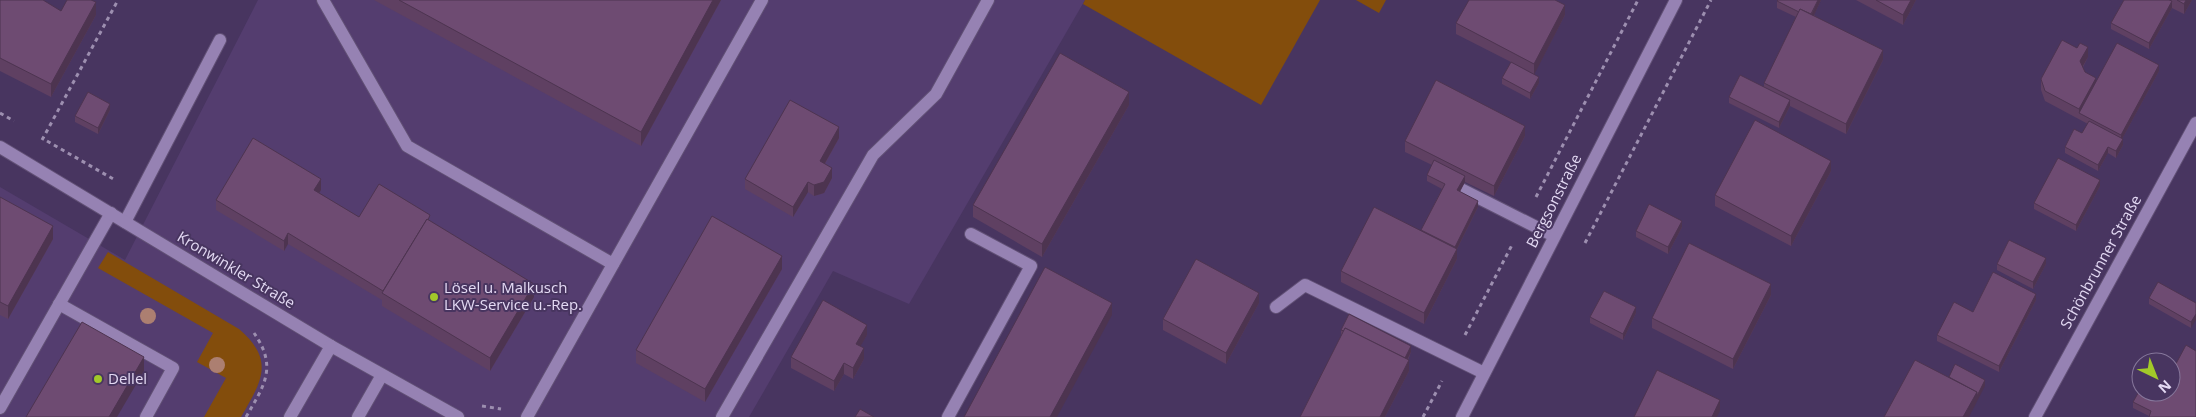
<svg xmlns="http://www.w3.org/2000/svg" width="2196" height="417" viewBox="0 0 2196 417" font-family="'Open Sans',sans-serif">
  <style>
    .built { fill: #543d6f }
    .green { fill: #834d0c }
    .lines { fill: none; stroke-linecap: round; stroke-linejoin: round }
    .lane-casing { stroke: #615075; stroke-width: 14 }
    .street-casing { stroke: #615075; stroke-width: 14 }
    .secondary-casing { stroke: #615075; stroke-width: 14 }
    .path { stroke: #9d8fb0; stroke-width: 3; stroke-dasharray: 4 4; stroke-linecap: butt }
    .lane { stroke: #9682b3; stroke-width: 12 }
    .street { stroke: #9682b3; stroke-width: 12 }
    .secondary { stroke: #9682b3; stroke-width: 12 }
    .tree { fill: #ac7f71 }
    .wall { fill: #5f4062 }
    .shaded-wall { fill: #4d3450 }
    .building { fill: #6e4b72; stroke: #4d3450 }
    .poi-dot { fill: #a2c929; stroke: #483560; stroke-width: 2 }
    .labels { text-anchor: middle; stroke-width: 4; stroke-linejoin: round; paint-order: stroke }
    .street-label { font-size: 15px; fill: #e4daf4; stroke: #483560 }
    .poi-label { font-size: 15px; fill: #e4daf4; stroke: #483560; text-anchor: start }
  </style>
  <rect width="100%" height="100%" fill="#483560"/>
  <path class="built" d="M258 0H1085L909 304 833 271 749 417H0V187L125 260Z"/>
  <g class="green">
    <path d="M1085 0H1320L1261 105 1083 4Z"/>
    <path d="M1356 0H1386L1379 13Z"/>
    <path d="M108 252 239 329C276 361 261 382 241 417H204L226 378 197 362 213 333 98 268Z"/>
  </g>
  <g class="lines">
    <g class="lane-casing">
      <g id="lane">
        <path d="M323 0 407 146 613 264"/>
        <path d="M1461 189 1554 236"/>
        <path d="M125 222 220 40"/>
        <path d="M59 304 173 368 146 417"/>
        <path d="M1276 307 1305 285 1484 373"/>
        <path d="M0 408 111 213"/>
        <path d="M358 417 382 375"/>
        <path d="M527 417 762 0"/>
        <path d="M722 417 873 155 936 94 988 0"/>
        <path d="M948 417 1031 266 971 234"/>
      </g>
    </g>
    <g class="street-casing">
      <g id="street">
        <path d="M0 147 331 346 458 417"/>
        <path d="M290 417 331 346"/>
        <path d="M2035 417 2196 123"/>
      </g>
    </g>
    <g class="secondary-casing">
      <path id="secondary" d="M1462 417 1676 0"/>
    </g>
    <g class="path">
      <path d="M0 113 14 121"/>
      <path d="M42 140 118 0"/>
      <path d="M47 141 115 180"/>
      <path d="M1536 197 1638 0"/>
      <path d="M1585 243 1711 0"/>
      <path d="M1465 335 1512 245"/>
      <path d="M482 406 501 409"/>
      <path d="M246 417C264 386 278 367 254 333"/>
      <path d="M1423 417 1442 381"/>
    </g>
    <use href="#lane" class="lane"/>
    <use href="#street" class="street"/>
    <use href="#secondary" class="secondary"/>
  </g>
  <g class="tree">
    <circle cx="148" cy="316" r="8"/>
    <circle cx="217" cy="365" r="8"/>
  </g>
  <g class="wall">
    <path d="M0 0 61 11 96 15 51 97 0 71Z"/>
    <path d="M374 0H721L641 146Z"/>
    <path d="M1821 0 1814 15 1883 60 1846 134 1790 106 1779 128 1729 103V97L1764 87V83L1796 17 1777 8V1Z"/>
    <path d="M1856 0H1916L1903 25Z"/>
    <path d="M2124 0H2192L2184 14 2172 8 2149 49 2111 29V23Z"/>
    <path d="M1565 15 1534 74 1539 83 1530 99 1502 84V78L1511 62 1456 34V23Z"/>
    <path d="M2088 57 2083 67 2085 72 2096 82 2159 71 2122 139 2123 145 2116 158 2108 153 2098 171 2065 153V147L2082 133 2088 124 2045 101 2041 90V79Z"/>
    <path d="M1129 105 1042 257 973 217V205Z"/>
    <path d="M110 110 98 134 75 122V116Z"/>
    <path d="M1525 136 1494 196 1465 182 1460 192 1478 207 1457 249V259L1424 324 1341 282V271L1421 230 1442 189 1427 181V175L1432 165 1405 152V141Z"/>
    <path d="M839 138 825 164 832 178 824 193 814 196 808 192 793 217 745 189V179Z"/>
    <path d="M1831 171 1791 246 1715 206V195Z"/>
    <path d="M2100 186 2076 231 2034 209V203Z"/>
    <path d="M321 190 319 193 359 217 430 221 534 297 490 371 382 306V300L288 244 284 251 216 210V200Z"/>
    <path d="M0 197 53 239 8 319 0 315Z"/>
    <path d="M1682 227 1668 254 1636 237V231Z"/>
    <path d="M1997 264H2046L2033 289 1997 270Z"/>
    <path d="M782 269 705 402 636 363V350Z"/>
    <path d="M1771 295 1733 369 1652 328V318Z"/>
    <path d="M2149 298 2196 303 2191 328 2149 304Z"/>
    <path d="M2036 300 1999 372 1937 341V335L1973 312Z"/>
    <path d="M1259 303 1226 364 1163 330V319Z"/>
    <path d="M1636 313 1623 340 1590 323V317Z"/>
    <path d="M1341 330 1411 352 1408 360 1409 371 1385 417H1300L1341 336Z"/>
    <path d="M867 335 860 346 864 359 853 379 844 374 834 391 791 368V357Z"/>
    <path d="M2171 392 2149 416 2133 408V402Z"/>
  </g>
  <g class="shaded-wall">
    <path d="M713 0H721L641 146V132Z"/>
    <path d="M1818 0H1821L1810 24V18Z"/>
    <path d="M1911 0H1916L1903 25V15Z"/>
    <path d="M2186 0H2192L2184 14V4Z"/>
    <path d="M2172 1V8L2149 49V43Z"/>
    <path d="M96 2V15L51 97V84Z"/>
    <path d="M1565 5V15L1534 75V64Z"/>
    <path d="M2088 47V57L2080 71V61Z"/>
    <path d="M1883 50V60L1846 134V124Z"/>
    <path d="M2159 65V71L2121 141V135Z"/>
    <path d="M1539 77V83L1530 99V93Z"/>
    <path d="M2096 78V88L2079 113V109Z"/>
    <path d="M1129 92V105L1042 257V244Z"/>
    <path d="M1790 100V106L1779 128V122Z"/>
    <path d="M110 104V110L98 134V128Z"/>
    <path d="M1525 126V136L1494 196V186Z"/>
    <path d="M839 127V138L820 172V161Z"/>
    <path d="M2123 139V145L2116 158V151Z"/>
    <path d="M2108 147V153L2098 171V165Z"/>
    <path d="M1831 161V171L1791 246V236Z"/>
    <path d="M832 168V178L824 193 814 196V185Z"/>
    <path d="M1465 176V182L1457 196V190Z"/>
    <path d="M321 179V190L314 201V190Z"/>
    <path d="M2100 180V186L2076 231V225Z"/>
    <path d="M808 182V192L793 217V207Z"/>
    <path d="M1478 201V207L1453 257V251Z"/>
    <path d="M1682 221V227L1668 254V247Z"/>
    <path d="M53 226V239L8 319V306Z"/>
    <path d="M288 233V244L284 251V241Z"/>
    <path d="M1457 249V259L1424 324V313Z"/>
    <path d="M782 256V269L705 402V389Z"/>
    <path d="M2046 258V264L2033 289V282Z"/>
    <path d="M534 284V297L490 371V358Z"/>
    <path d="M1771 284V295L1733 369V359Z"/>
    <path d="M1259 293V303L1226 364V353Z"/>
    <path d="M2036 294V300L1999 372V366Z"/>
    <path d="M1112 303V315L1057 417H1050Z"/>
    <path d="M1636 307V313L1623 340V334Z"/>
    <path d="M2196 314V320L2191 328V322Z"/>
    <path d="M867 325V335L856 354V344Z"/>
    <path d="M1411 346V352L1403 368V362Z"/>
    <path d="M864 348V359L853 379V368Z"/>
    <path d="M144 357V371L117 417H109Z"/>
    <path d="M1409 360V371L1385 417H1380Z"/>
    <path d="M844 363V374L834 391V381Z"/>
    <path d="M1985 380V386L1969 417H1963L1977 392Z"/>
    <path d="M1720 400V411L1717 417H1712Z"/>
  </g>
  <g class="building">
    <path d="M0 0H43L61 11 67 0H91L96 2 51 84 0 58Z"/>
    <path d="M399 0H713L641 132Z"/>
    <path d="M1469 0H1555L1565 5 1534 64 1456 23Z"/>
    <path d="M1778 0H1818L1811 14 1800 9 1799 12 1777 1Z"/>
    <path d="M1876 0H1911L1903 15Z"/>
    <path d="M2124 0H2169L2172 1 2149 43 2111 23Z"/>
    <path d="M2177 0H2186L2184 4Z"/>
    <path d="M1800 9 1883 50 1846 124 1764 83Z"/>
    <path d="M2062 40 2077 48 2080 43 2088 47 2080 61 2085 72 2096 78 2079 109 2045 91 2041 79Z"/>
    <path d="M2117 43 2159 65 2121 135 2079 113Z"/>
    <path d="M1060 53 1129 92 1042 244 973 205Z"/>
    <path d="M1511 62 1539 77 1530 93 1502 78Z"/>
    <path d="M1740 75 1790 100 1779 122 1729 97Z"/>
    <path d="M1436 80 1525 126 1494 186 1405 141Z"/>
    <path d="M88 92 110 104 98 128 75 116Z"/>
    <path d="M790 100 839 127 820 161 832 168 824 182 814 185 808 182 793 207 745 179Z"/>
    <path d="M1755 120 1831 161 1791 236 1715 195Z"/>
    <path d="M2089 121 2123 139 2116 151 2108 147 2098 165 2065 147 2074 129 2082 133Z"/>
    <path d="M253 138 321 179 314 190 359 217 379 184 430 215 428 220 427 219 383 291 288 233 284 241 216 200Z"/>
    <path d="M2058 158 2100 180 2076 225 2034 203Z"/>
    <path d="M1434 160 1465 176 1457 190 1478 201 1455 247 1421 230 1445 184 1427 175Z"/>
    <path d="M0 197 53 226 8 306 0 302Z"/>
    <path d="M1649 204 1682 221 1668 247 1636 231Z"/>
    <path d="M1374 207 1457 249 1424 313 1341 271Z"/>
    <path d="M712 216 782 256 705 389 636 350Z"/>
    <path d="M427 219 534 284 490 358 382 293Z"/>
    <path d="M2009 240 2046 258 2033 282 1997 264Z"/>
    <path d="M1689 243 1771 284 1733 359 1652 318Z"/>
    <path d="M1196 259 1259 293 1226 353 1163 319Z"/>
    <path d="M1045 267 1112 303 1050 417H964Z"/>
    <path d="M1993 272 2036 294 1999 366 1937 335 1954 302 1973 312Z"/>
    <path d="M2158 282 2196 303V314L2191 322 2149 298Z"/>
    <path d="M1604 291 1636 307 1623 334 1590 317Z"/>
    <path d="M823 300 867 325 856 344 864 348 853 368 844 363 834 381 791 357Z"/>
    <path d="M1349 314 1411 346 1405 358 1345 328 1344 331 1341 330Z"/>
    <path d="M82 322 144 357 109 417H26Z"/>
    <path d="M1345 328 1409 360 1380 417H1300Z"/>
    <path d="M2186 345 2196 351V417H2149L2151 411 2133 402 2141 388V392H2171V373Z"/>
    <path d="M1915 360 1977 392 1963 417H1884Z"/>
    <path d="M1955 364 1985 380 1977 396V392L1949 377Z"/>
    <path d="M1657 370 1720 400 1712 417H1634Z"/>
    <path d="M860 409 874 417H855Z"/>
  </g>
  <g class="poi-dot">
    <circle cx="434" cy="297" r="5"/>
    <circle cx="98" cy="379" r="5"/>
  </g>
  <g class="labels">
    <g class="street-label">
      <text transform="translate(1554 201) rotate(-63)" y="5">Bergsonstraße</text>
      <text transform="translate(2101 262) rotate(-61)" y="5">Schönbrunner Straße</text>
      <text transform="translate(236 270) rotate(31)" y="5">Kronwinkler Straße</text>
    </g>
    <g class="poi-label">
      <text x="444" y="293">Lösel u. Malkusch<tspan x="444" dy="17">LKW-Service u.-Rep.</tspan></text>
      <text x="108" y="384">Dellel</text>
    </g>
  </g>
  <g transform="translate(2156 377) rotate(137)"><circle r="24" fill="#483560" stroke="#86779b"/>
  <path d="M0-4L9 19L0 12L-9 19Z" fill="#a2c929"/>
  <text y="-8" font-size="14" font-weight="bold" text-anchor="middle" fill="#e4daf4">N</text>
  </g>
</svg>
